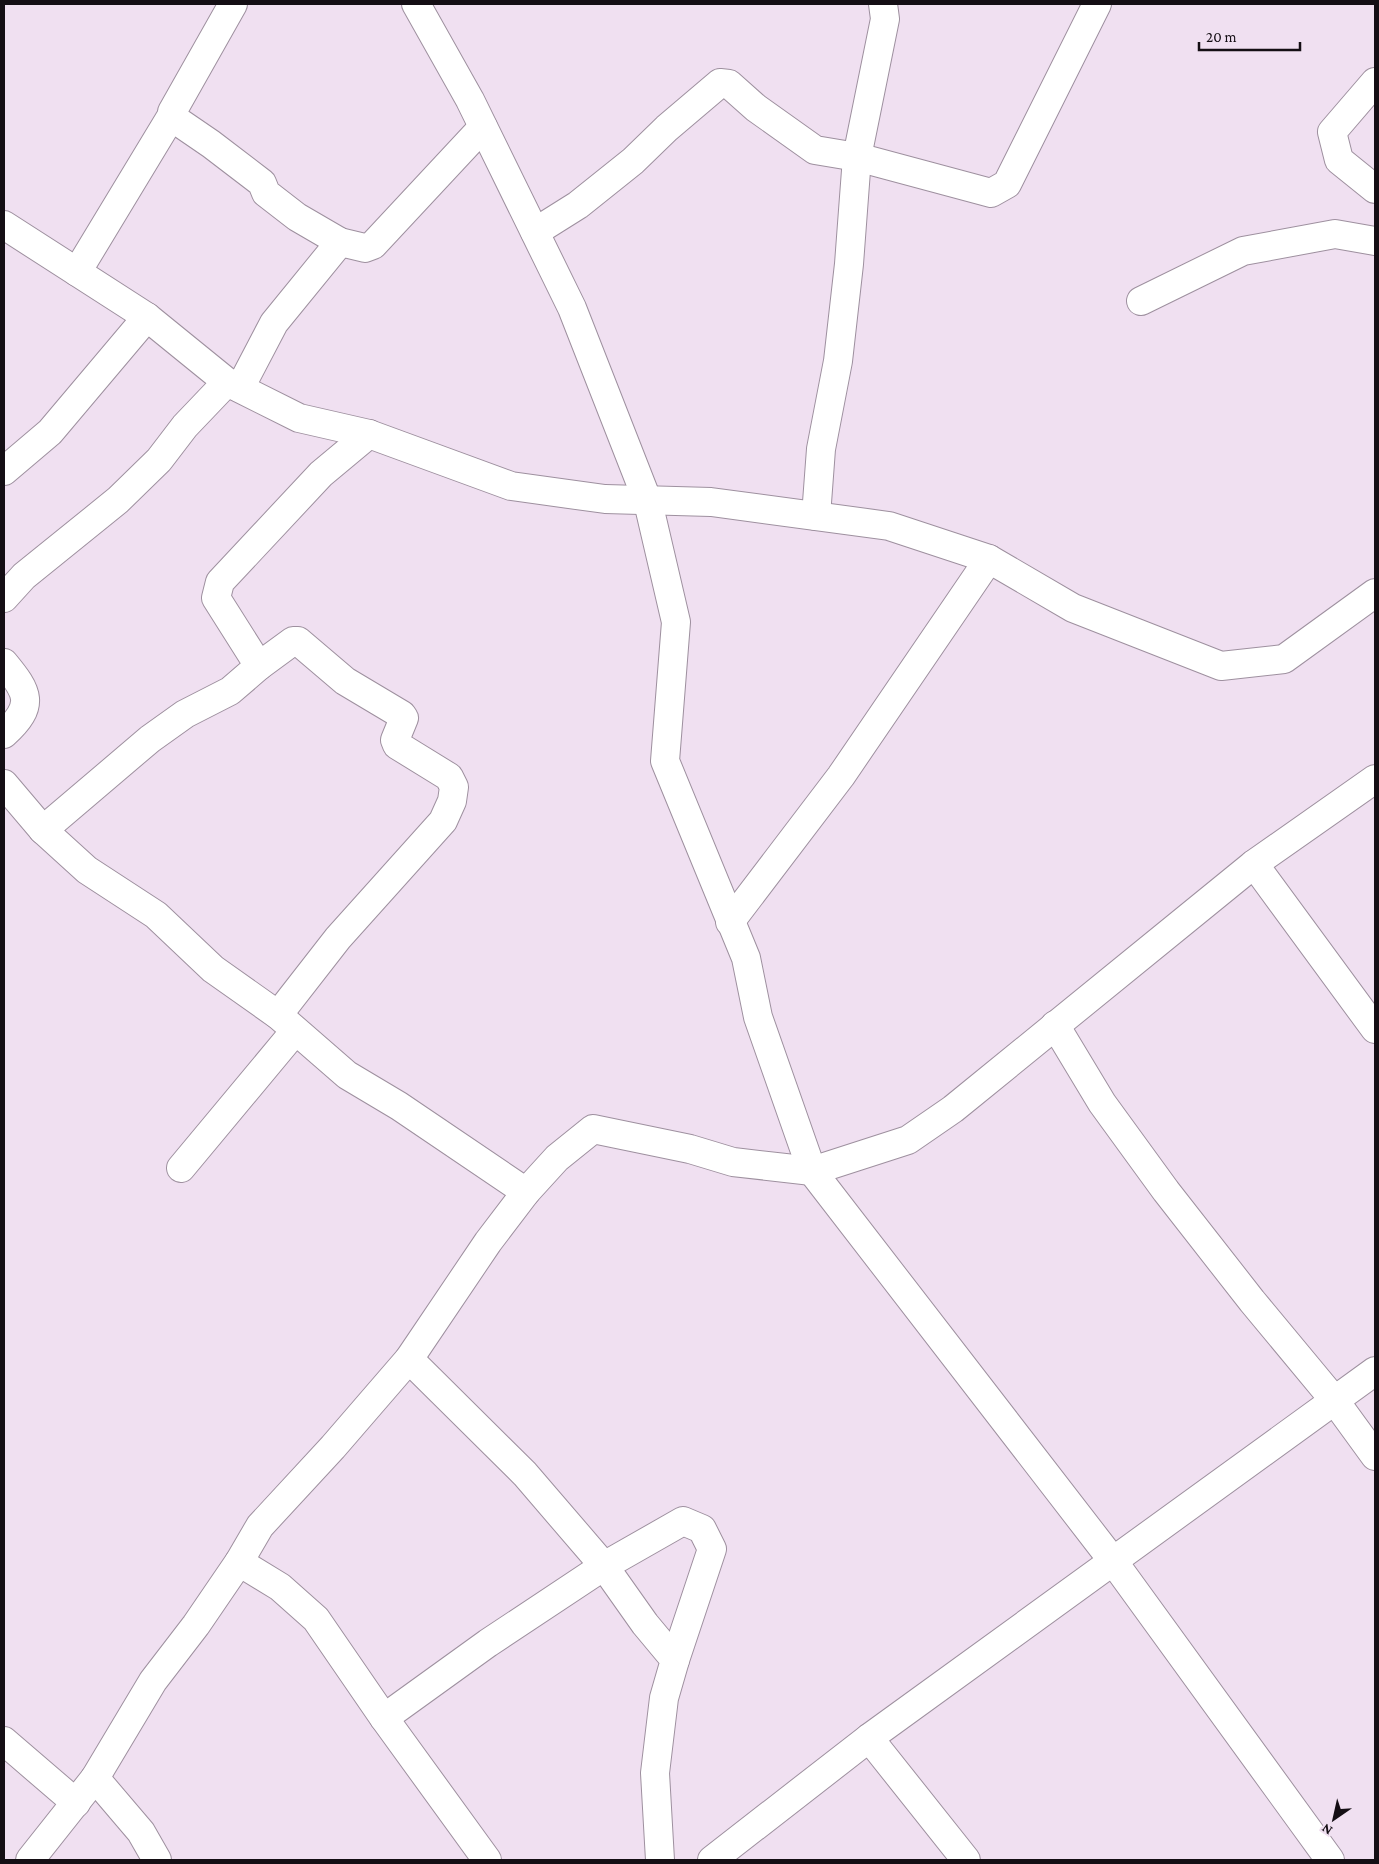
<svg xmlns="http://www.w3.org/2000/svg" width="1379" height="1864" viewBox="0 0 1379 1864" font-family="'Crimson Pro',serif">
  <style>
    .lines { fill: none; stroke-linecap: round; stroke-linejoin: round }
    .minor-casing { stroke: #9e909f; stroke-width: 30 }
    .minor { stroke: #fff; stroke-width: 28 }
  </style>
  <rect width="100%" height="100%" fill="#f0e0f1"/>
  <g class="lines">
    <g class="minor-casing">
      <g id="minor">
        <path d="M233 4 172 112 173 118 211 144 262 183 266 193 297 217 340 242 365 248 373 245 483 127"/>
        <path d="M416 4 470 100 572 308 648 502 676 622 665 761 746 958 758 1017 812 1171 1113 1561 1330 1860"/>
        <path d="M1375 82 1332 132 1339 160 1375 189"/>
        <path d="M4 225 147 317 227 382 299 418 369 434 511 486 605 499 711 502 889 526 989 559 1073 608 1221 666 1284 659 1375 593"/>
        <path d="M535 232 578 205 633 161 667 128 720 83 729 84 756 108 815 150 857 157 991 193 1007 184 1097 4"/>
        <path d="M77 272 172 115"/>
        <path d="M1141 301 1243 251 1335 234 1375 241"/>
        <path d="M240 388 274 323 340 242"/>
        <path d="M4 471 50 432 147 317"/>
        <path d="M816 516 821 449 838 361 849 264 857 157 885 19 883 4"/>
        <path d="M4 598 24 576 118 500 159 460 185 426 227 382"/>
        <path d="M4 663C28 692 36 705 4 734"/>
        <path d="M259 666 293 641H298L345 681 402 715 404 718 395 740 397 745 449 777 454 787 452 801 443 821 338 938 278 1015"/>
        <path d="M4 784 43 830 87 870 156 915 213 969 278 1015 347 1075 399 1106 526 1192"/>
        <path d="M43 830 150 739 185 714 230 691 259 666 216 598 220 582 321 474 369 434"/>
        <path d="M1254 864 1375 1029"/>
        <path d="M730 922 841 776 989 559"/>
        <path d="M1055 1025 1102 1103 1166 1191 1252 1301 1335 1401 1375 1456"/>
        <path d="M181 1168 295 1031"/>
        <path d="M409 1359 525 1474 604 1566 645 1624 675 1660 664 1698 655 1773 660 1860"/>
        <path d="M239 1562 280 1587 316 1619 384 1718 487 1860"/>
        <path d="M384 1718 488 1643 604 1566 683 1521 702 1529 712 1549 675 1660"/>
        <path d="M869 1738 966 1860"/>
        <path d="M4 1741 76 1803"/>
        <path d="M95 1778 141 1832 157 1860"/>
        <path d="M30 1860 95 1778 153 1681 196 1625 239 1562 260 1526 333 1447 409 1359 488 1242 526 1192 557 1158 593 1129 690 1149 733 1162 812 1171 908 1140 953 1109 1254 864 1375 779"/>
        <path d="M712 1860 869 1738 1375 1371"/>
      </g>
    </g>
    <use href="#minor" class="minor"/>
  </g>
  <rect width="1379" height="1864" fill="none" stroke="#140e14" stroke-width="10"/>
  <g transform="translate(1334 1819) rotate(214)" stroke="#f0e0f1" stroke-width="4" paint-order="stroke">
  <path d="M0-4L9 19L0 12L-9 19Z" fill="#140e14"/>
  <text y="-8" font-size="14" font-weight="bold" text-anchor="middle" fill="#140e14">N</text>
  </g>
  <path d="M1199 42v8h101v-8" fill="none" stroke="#140e14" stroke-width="2.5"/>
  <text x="1206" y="42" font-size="15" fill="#140e14" stroke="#f0e0f1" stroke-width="4" paint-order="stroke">20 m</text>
</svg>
